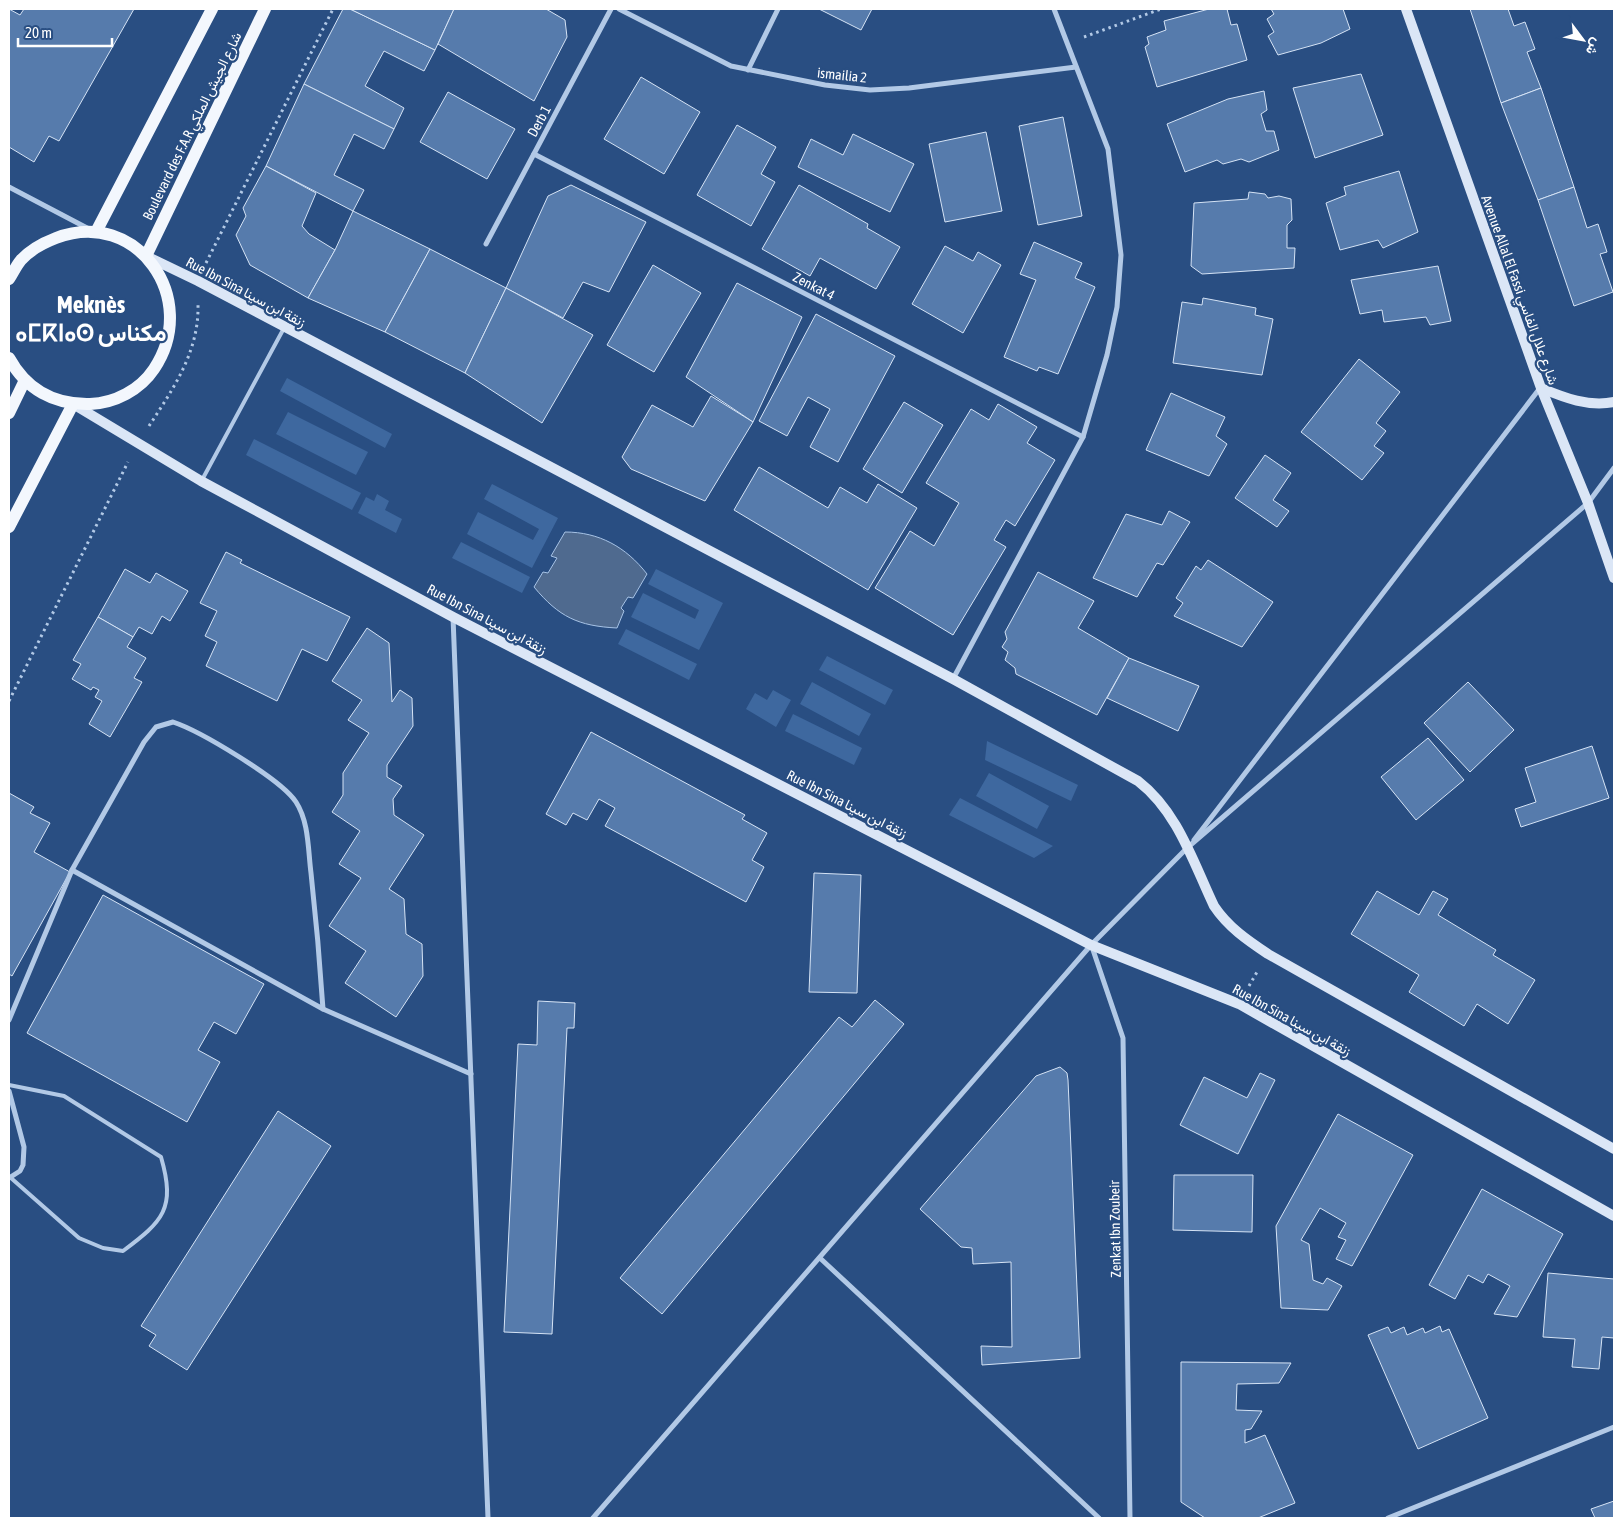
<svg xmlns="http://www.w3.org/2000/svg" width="1623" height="1527" viewBox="0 0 1623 1527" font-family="'Asap Condensed',Vazirmatn,'Noto Sans Tifinagh',sans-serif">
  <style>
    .green { fill: #3e689f }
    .water { fill: #4f6a8f; stroke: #a7c3e6 }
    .building { fill: #567bac; stroke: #d5e3f5 }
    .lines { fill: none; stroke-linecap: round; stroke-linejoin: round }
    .path { stroke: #b2c9e6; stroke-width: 3; stroke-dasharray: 2.5 4; stroke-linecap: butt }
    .lane { stroke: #b2c9e6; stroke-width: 4 }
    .street { stroke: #b2c9e6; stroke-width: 5 }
    .secondary { stroke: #dbe6f6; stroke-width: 10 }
    .primary { stroke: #f3f7fd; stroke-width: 12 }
    .labels { text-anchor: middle; stroke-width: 4.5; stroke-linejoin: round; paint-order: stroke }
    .street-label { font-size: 14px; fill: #fff; stroke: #294e82 }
    .town-label { font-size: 24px; font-weight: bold; fill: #fff; stroke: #294e82 }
  </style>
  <rect width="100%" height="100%" fill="#294e82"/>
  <g class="green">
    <path d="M287 378 392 434 385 448 280 391Z"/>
    <path d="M288 412 368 452 356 475 276 434Z"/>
    <path d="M254 439 361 493 352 510 246 455Z"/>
    <path d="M492 484 558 518 532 568 467 534 478 512 533 540 539 529 484 499Z"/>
    <path d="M377 494 389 501 385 510 402 519 396 533 358 513 366 497 374 501Z"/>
    <path d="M461 542 530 577 522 593 452 558Z"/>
    <path d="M656 569 723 603 699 650 631 617 643 593 695 619 699 610 648 584Z"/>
    <path d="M626 629 697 664 689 680 618 644Z"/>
    <path d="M827 656 893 690 885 705 819 670Z"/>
    <path d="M812 682 871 714 859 736 800 704Z"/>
    <path d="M773 690 791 700 776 727 746 709 755 693 767 700Z"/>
    <path d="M793 714 862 748 854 765 785 731Z"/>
    <path d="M987 741 1078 785 1071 801 985 760Z"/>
    <path d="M989 773 1049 806 1037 829 976 796Z"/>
    <path d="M960 798 1053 846 1034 858 949 815Z"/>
  </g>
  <path class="water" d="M565 532C599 532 626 547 647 574L633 598 628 597 621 608 624 611 617 628C578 626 559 617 534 587L543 572 548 573 557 558 551 556Z"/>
  <g class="building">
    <path d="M9 9 20 15 24 9H134L59 141 49 136 34 162 9 147Z"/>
    <path d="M343 9H350L435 50 424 71 384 51 365 86 404 108 394 129 304 84Z"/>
    <path d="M350 9H454L435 50Z"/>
    <path d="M454 9H546L565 20 567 37 534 101 438 44Z"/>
    <path d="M819 9H872L861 30Z"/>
    <path d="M1209 9H1227L1231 25 1237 24 1247 60 1157 87 1145 47 1149 44 1147 37 1166 30 1164 21Z"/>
    <path d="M1271 9H1343L1350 29 1321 43 1278 55 1268 36 1274 32 1267 19 1274 14Z"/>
    <path d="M1470 9H1508L1514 26 1525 22 1535 49 1527 52 1541 88 1501 103Z"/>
    <path d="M1361 74 1383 135 1315 158 1293 88Z"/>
    <path d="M641 77 700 112 664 174 604 139Z"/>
    <path d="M304 84 394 129 384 149 354 134 334 175 364 190 353 211 266 166Z"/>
    <path d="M1541 88 1574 187 1538 200 1501 103Z"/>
    <path d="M1264 91 1267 110 1261 114 1266 131H1274L1279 150 1249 162 1241 159 1223 164 1217 160 1185 172 1167 124 1228 99Z"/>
    <path d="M448 92 515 129 487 179 420 142Z"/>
    <path d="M1063 117 1082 216 1038 225 1019 126Z"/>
    <path d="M737 125 776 147 761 174 775 182 751 226 697 195Z"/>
    <path d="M986 132 1002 211 945 222 929 144Z"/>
    <path d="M853 134 914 164 890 212 798 167 811 139 843 155Z"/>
    <path d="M266 166 316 193 302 226 309 234 335 250 308 298 250 265 236 235 246 216 243 208Z"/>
    <path d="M1399 171 1418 232 1383 248 1378 240 1340 250 1326 203 1346 195 1344 187Z"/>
    <path d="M571 185 646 222 609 292 583 282 563 318 506 288 548 196Z"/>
    <path d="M799 185 868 224 867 228 900 247 876 289 820 258 810 276 762 249Z"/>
    <path d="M1574 187 1587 228 1598 224 1607 252 1600 254 1613 292 1574 306 1538 200Z"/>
    <path d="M1249 192 1265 194 1268 198 1279 196 1291 199 1292 220 1287 225V248H1295L1294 268 1202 274 1191 266 1194 203 1248 199Z"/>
    <path d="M353 211 430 249 385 332 308 298 335 250Z"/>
    <path d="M1034 242 1082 263 1075 278 1095 287 1058 374 1039 367 1037 371 1004 357 1036 280 1020 274Z"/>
    <path d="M945 246 973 261 978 252 1001 265 963 333 912 304Z"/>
    <path d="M430 249 506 288 465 373 385 332Z"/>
    <path d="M653 265 701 293 654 372 607 345Z"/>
    <path d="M1438 266 1451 321 1430 325 1426 317 1384 322 1382 310 1360 314 1351 280Z"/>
    <path d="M737 283 802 317 753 422 686 377Z"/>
    <path d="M506 288 593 335 542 423 465 373Z"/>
    <path d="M1203 298 1256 308 1255 315 1273 319 1262 375 1173 363 1182 302 1202 305Z"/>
    <path d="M816 314 895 356 838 462 810 447 830 409 808 397 787 436 759 421Z"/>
    <path d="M1359 359 1400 392 1376 423 1386 431 1374 446 1384 453 1362 480 1301 432Z"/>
    <path d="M1171 393 1225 417 1216 436 1227 444 1209 476 1146 450Z"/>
    <path d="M711 396 753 422 705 501 631 469 622 457 652 405 693 427Z"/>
    <path d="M904 402 943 425 902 493 863 469Z"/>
    <path d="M998 404 1037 427 1027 443 1055 460 1015 526 1006 520 994 540 1006 547 953 635 875 588 910 531 934 546 959 503 926 483 971 409 989 420Z"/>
    <path d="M1265 455 1291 473 1273 500 1289 511 1277 527 1235 498Z"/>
    <path d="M759 467 828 508 840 487 867 503 878 484 917 508 868 590 734 510Z"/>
    <path d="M1169 511 1190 522 1163 565 1157 563 1137 597 1093 578 1126 514 1162 525Z"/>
    <path d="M226 552 242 560 240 563 350 617 327 661 302 649 277 701 206 666 217 642 205 636 217 611 200 603Z"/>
    <path d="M1208 560 1273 602 1242 647 1174 616 1183 603 1176 598 1196 566 1201 570Z"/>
    <path d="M125 569 150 583 156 573 188 591 170 621 162 616 152 634 139 627 133 637 98 617Z"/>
    <path d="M1038 572 1094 601 1078 628 1129 658 1097 715 1016 674 1015 668 1005 660 1008 652 1002 647 1007 639 1005 632Z"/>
    <path d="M98 617 133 637 127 647 146 658 134 678 142 682 110 737 89 724 102 701 95 697 99 690 93 687 91 690 72 679 81 664 73 660Z"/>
    <path d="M367 628 389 643 392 702 400 690 412 698 413 726 387 765V777L402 786 393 799 394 815 424 835 389 889 404 899 406 934 422 944 423 976 396 1017 345 983 366 951 329 926 361 878 339 864 360 831 332 812 343 795V773L369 733 348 720 362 700 332 681Z"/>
    <path d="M1129 658 1199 686 1178 731 1107 698Z"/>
    <path d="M1468 682 1514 730 1470 772 1424 723Z"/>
    <path d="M591 732 745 815 742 819 767 833 752 860 764 867 746 902 605 826 615 808 599 799 587 820 573 813 566 825 546 814Z"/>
    <path d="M1428 738 1464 780 1416 820 1381 777Z"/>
    <path d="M1592 746 1609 798 1521 827 1515 809 1536 802 1525 768Z"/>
    <path d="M9 793 34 807 30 813 50 823 34 852 70 872 12 976 9 974Z"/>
    <path d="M814 873 861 875 857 993 809 992Z"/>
    <path d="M1377 891 1419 915 1433 891 1448 899 1438 915 1496 950 1493 955 1535 980 1508 1024 1477 1004 1464 1026 1409 992 1419 975 1351 934Z"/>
    <path d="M103 895 264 984 236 1034 214 1022 198 1050 220 1062 187 1122 27 1033Z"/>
    <path d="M875 1000 904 1024 662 1314 620 1278 839 1017 852 1027Z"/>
    <path d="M538 1001 575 1003 574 1028H567L552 1334 504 1332 518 1044 537 1045Z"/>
    <path d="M1060 1067 1067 1073 1068 1080 1080 1358 982 1365 981 1346 1012 1347 1011 1262 973 1264 972 1248 961 1247 920 1209 1036 1076Z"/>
    <path d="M1260 1073 1275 1080 1238 1154 1180 1125 1204 1077 1247 1098Z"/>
    <path d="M278 1111 331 1146 187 1370 149 1346 156 1335 141 1326Z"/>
    <path d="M1338 1114 1413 1155 1352 1266 1336 1259 1346 1240 1338 1237 1346 1223 1320 1208 1301 1240 1309 1244 1313 1280 1323 1284 1327 1278 1342 1286 1328 1310 1281 1308 1276 1226Z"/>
    <path d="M1174 1175H1253L1252 1232 1173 1230Z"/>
    <path d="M1482 1189 1563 1234 1517 1317 1494 1314 1510 1286 1488 1274 1483 1283 1468 1275 1455 1299 1429 1285Z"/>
    <path d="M1548 1273 1614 1279V1338L1602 1337 1599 1369 1572 1367 1575 1339 1543 1337Z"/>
    <path d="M1440 1326 1442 1332 1449 1329 1488 1418 1418 1449 1368 1335 1388 1327 1391 1333 1404 1327 1407 1335 1423 1328 1425 1333Z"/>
    <path d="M1181 1362 1291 1363 1279 1383 1237 1384 1236 1410 1262 1411 1251 1429 1245 1430V1443L1265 1435 1295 1503 1258 1518H1205L1181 1502Z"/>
    <path d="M1614 1501V1518H1595L1591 1509Z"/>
  </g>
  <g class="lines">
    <g class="path">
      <path d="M1084 37 1161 9"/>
      <path d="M206 263 333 9"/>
      <path d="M149 426C173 389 199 352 198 305"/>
      <path d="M9 701 128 462"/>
      <path d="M1249 986 1257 972"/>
    </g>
    <g class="lane">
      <path d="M202 480 284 328"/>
      <path d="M9 1085 64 1096 161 1157C176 1209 163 1221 123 1251L103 1248 79 1238 11 1178"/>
    </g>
    <g class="street">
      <path d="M619 9 731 66 825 85 870 90 909 88 1076 67"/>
      <path d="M748 70 778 9"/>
      <path d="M534 154 1083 437"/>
      <path d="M9 187 89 229"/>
      <path d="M486 244 611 9"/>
      <path d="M453 617 488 1518"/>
      <path d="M953 679 1083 437 1107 355 1117 307 1121 255 1108 149 1054 9"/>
      <path d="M1194 840 1540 388"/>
      <path d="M72 870 323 1009 471 1074"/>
      <path d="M1092 947 1123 1038 1130 1518"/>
      <path d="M9 1020 72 870 144 742 156 727 173 722C200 731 281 779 296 802 309 822 308 850 311 873 316 918 320 963 323 1009"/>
      <path d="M9 1091 24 1147 23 1165 20 1171 9 1178"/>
      <path d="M821 1259 1099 1518"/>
      <path d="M593 1518 1091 945 1187 848 1588 503 1614 468"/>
      <path d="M1388 1518 1614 1427"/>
    </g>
    <g class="secondary">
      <path d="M1406 9 1541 388 1588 503 1614 578"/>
      <path d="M146 256 198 281 953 679 1138 781C1178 812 1193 862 1214 906 1228 927 1247 940 1268 954L1614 1149"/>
      <path d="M1541 388C1565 398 1588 407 1614 402"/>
      <path d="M73 404 201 481 453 617 1091 945 1239 1004 1614 1216"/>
    </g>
    <g class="primary">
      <path d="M96 232 212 9"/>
      <path d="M146 256 265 9"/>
      <path d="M9 279C13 273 16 266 21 260 30 250 43 243 56 238 137 207 201 299 154 369 140 390 115 403 90 404 54 405 26 389 9 358"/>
      <path d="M9 413 25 380"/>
      <path d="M9 527 73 404"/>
    </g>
  </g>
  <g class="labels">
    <g class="street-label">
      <text transform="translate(842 75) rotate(6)" y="5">ismailia 2</text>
      <text transform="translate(539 121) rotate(-62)" y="5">Derb 1</text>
      <text transform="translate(192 126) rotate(-64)" y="5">Boulevard des F.A.R شارع الجيش الملكي</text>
      <text transform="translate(814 286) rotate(27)" y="5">Zenkat 4</text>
      <text transform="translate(1520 290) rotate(70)" y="5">Avenue Allal El Fassi شارع علال الفاسي</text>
      <text transform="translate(246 292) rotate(28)" y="5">Rue Ibn Sina زنقة ابن سينا</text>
      <text transform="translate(487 619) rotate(28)" y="5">Rue Ibn Sina زنقة ابن سينا</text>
      <text transform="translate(847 804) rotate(27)" y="5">Rue Ibn Sina زنقة ابن سينا</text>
      <text transform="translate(1292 1020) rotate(29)" y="5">Rue Ibn Sina زنقة ابن سينا</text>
      <text transform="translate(1115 1229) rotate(-91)" y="5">Zenkat Ibn Zoubeir</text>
    </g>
    <g class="town-label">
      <text x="91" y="313">Meknès<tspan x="91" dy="28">ⴰⵎⴽⵏⴰⵙ مكناس</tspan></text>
    </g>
  </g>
  <rect width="1623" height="1527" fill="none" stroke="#ffffff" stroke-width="20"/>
  <g transform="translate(1583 40) rotate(122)" stroke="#294e82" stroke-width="4" paint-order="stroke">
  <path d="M0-4L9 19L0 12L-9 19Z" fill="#ffffff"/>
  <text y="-8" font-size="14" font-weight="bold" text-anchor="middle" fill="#ffffff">ش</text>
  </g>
  <path d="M18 38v8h94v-8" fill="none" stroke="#ffffff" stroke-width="2.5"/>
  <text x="25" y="38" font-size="15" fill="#ffffff" stroke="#294e82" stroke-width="4" paint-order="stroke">20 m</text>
</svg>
